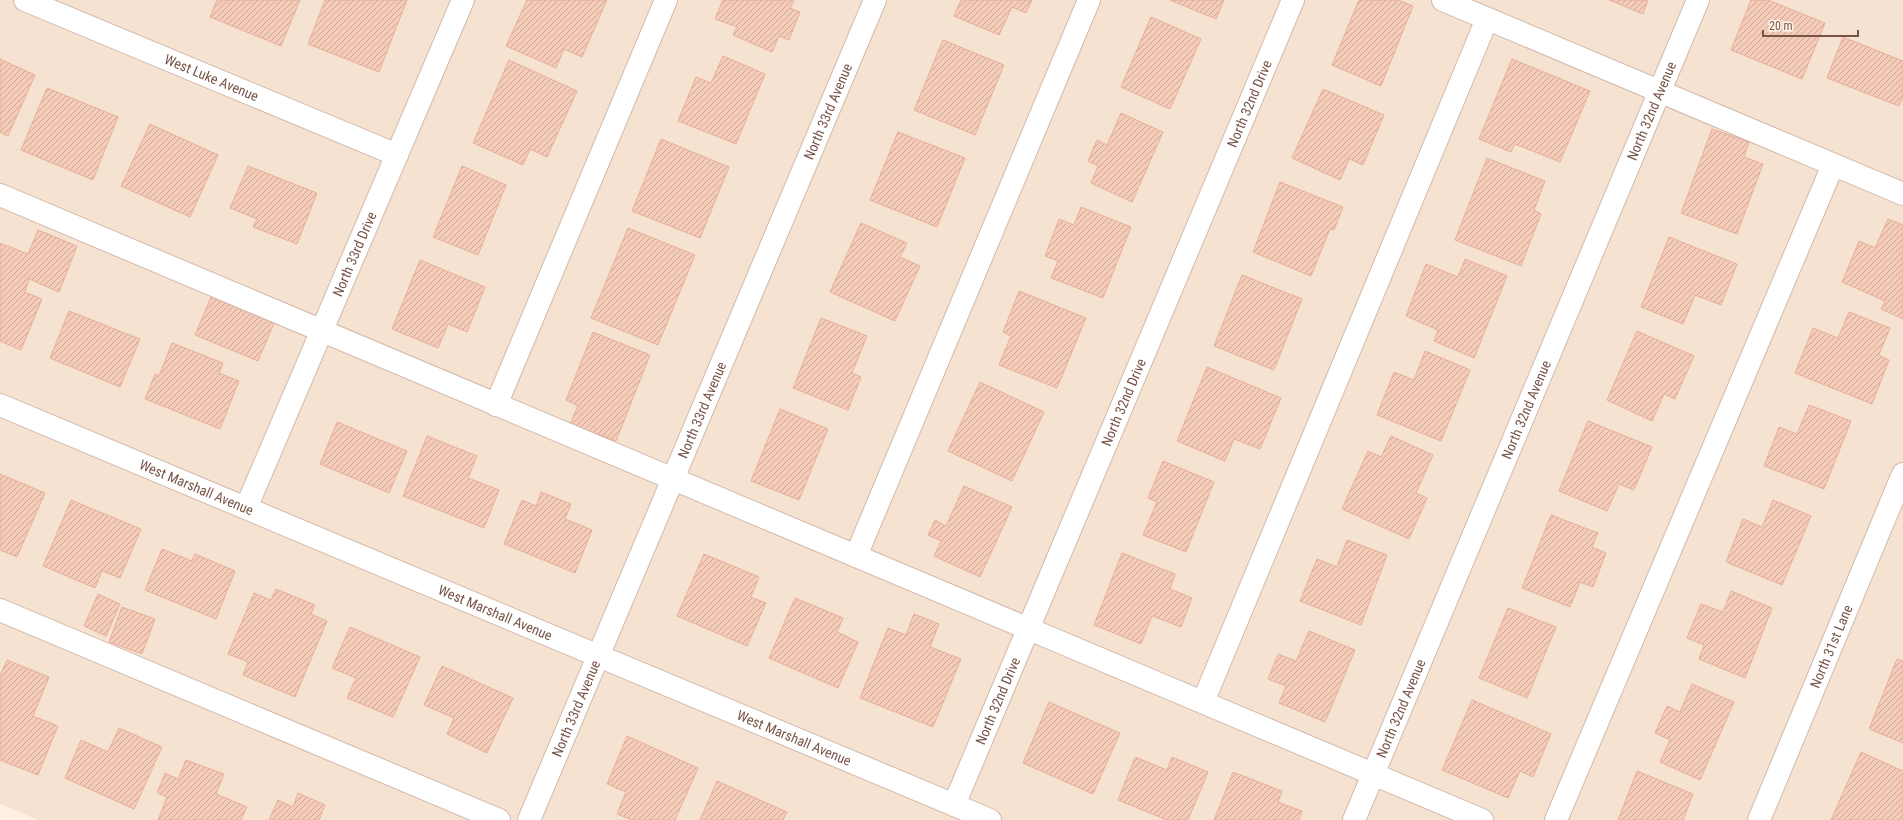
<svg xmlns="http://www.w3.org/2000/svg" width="1903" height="820" viewBox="0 0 1903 820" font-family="'Roboto Condensed',sans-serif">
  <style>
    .residential { fill: #f6e2d1 }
    .building { fill: url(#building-hatch); stroke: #e8b098 }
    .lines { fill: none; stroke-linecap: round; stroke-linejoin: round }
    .minor-casing { stroke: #d2b9ab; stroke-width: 24 }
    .minor { stroke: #fff; stroke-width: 22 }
    .labels { text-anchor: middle; stroke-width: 3.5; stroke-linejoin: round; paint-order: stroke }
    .street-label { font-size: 14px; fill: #775447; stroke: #fff5ea }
  </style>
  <defs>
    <pattern id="building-hatch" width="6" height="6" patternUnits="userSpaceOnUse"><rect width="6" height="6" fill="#f5cbb9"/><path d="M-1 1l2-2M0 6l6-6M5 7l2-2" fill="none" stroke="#cba798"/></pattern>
  </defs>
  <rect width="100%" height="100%" fill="#fef1e3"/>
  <path class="residential" d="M0 0H1903V820H38L0 804Z"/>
  <g class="building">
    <path d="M217 0H300L281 46 210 17Z"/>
    <path d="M325 0H407L379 72 308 44Z"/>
    <path d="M527 0H607L582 57 564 49 556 68 506 46Z"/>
    <path d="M723 0H794L790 8 800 12 789 40 779 36 772 52 733 35 737 27 715 19Z"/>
    <path d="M961 0H1032L1026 13 1012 7 999 35 954 16Z"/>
    <path d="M1170 0H1224L1216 19Z"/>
    <path d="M1359 0H1398L1413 6 1381 86 1332 65Z"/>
    <path d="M1609 0H1648L1643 14Z"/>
    <path d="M1751 0H1768L1825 23 1802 79 1731 50Z"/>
    <path d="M1151 17 1201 39 1170 109 1121 87Z"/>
    <path d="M1843 37 1903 61V97L1899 106 1827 78Z"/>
    <path d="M943 40 1004 65 975 135 914 110Z"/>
    <path d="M723 56 765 74 736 144 678 121 696 77 711 83Z"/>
    <path d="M0 59 35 75 8 136 0 132Z"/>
    <path d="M1512 59 1590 91 1560 162 1515 144 1511 152 1479 139Z"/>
    <path d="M509 60 577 91 547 157 530 149 523 165 473 143Z"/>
    <path d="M47 88 118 117 93 180 21 150Z"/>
    <path d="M1323 89 1384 115 1363 165 1349 159 1340 180 1292 158Z"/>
    <path d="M1121 113 1163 132 1132 202 1091 183 1098 166 1088 161 1097 140 1107 145Z"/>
    <path d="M150 124 218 155 190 217 121 186Z"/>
    <path d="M1712 129 1749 142 1744 157 1763 164 1737 234 1681 213Z"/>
    <path d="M898 132 965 158 937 227 870 200Z"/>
    <path d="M661 139 729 167 700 238 632 211Z"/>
    <path d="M1487 158 1545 181 1534 210 1541 214 1521 266 1455 240Z"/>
    <path d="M248 166 317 193 297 244 253 227 257 219 230 208Z"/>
    <path d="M462 166 506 185 478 255 433 237Z"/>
    <path d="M1280 182 1343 207 1334 230 1330 229 1311 276 1253 252Z"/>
    <path d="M1081 207 1131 227 1103 298 1051 278 1058 261 1045 256 1059 219 1074 225Z"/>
    <path d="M1888 219 1903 225V319L1881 309 1885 301 1842 282 1859 241 1875 248Z"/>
    <path d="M861 223 907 243 900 257 920 266 895 321 830 292Z"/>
    <path d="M628 228 695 255 658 345 591 318Z"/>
    <path d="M38 230 77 246 59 292 29 279 25 292 42 299 21 350 0 341V243L28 254Z"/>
    <path d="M1669 237 1737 264 1721 305 1695 295 1683 324 1641 307Z"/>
    <path d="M1465 259 1507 276 1474 358 1434 341 1438 330 1406 316 1426 264 1458 277Z"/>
    <path d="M420 260 485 287 467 332 448 324 438 348 392 329Z"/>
    <path d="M1242 275 1302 299 1274 370 1214 346Z"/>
    <path d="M1019 291 1086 318 1057 388 999 365 1011 336 1003 332Z"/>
    <path d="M211 297 274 323 258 361 195 335Z"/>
    <path d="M69 311 140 339 120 387 50 358Z"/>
    <path d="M1849 312 1890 328 1879 355 1889 360 1872 404 1795 373 1813 328 1838 338Z"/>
    <path d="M821 318 867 336 852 373 861 377 848 410 793 388Z"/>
    <path d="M1637 331 1694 356 1675 399 1664 394 1652 421 1607 400Z"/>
    <path d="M593 332 650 355 616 441 570 424 578 406 566 400Z"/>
    <path d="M172 343 223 363 219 373 239 381 220 429 145 399 155 374 159 376Z"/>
    <path d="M1425 351 1470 370 1441 441 1377 415 1394 372 1414 380Z"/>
    <path d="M1207 367 1281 398 1260 449 1234 439 1225 461 1177 441Z"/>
    <path d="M980 382 1044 412 1012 481 948 451Z"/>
    <path d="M1809 405 1851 421 1824 489 1764 466 1779 427 1797 434Z"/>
    <path d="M780 409 828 429 799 500 751 481Z"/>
    <path d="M1588 421 1652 447 1634 490 1619 484 1607 511 1559 491Z"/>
    <path d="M337 422 407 451 389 493 320 464Z"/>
    <path d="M427 436 477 456 468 478 499 490 484 528 403 496Z"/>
    <path d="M1391 436 1433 455 1416 493 1427 498 1409 539 1342 509 1368 451 1381 457Z"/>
    <path d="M1163 461 1214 482 1186 552 1143 535 1157 502 1148 498Z"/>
    <path d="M0 474 45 493 17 557 0 550Z"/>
    <path d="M964 486 1012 507 980 577 934 556 941 541 928 535 935 520 946 526Z"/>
    <path d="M541 492 571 504 565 519 592 530 575 573 504 544 522 500 536 506Z"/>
    <path d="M71 500 141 529 120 578 102 571 95 588 43 566Z"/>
    <path d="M1773 500 1811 516 1782 585 1726 562 1743 519 1762 527Z"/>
    <path d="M1551 515 1598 533 1592 547 1606 553 1593 587 1580 582 1570 607 1522 588Z"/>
    <path d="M1347 540 1387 555 1361 625 1300 601 1317 559 1337 567Z"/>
    <path d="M162 549 192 561 195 554 235 571 216 619 145 590Z"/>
    <path d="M1122 553 1175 574 1170 589 1192 598 1181 627 1152 616 1141 644 1094 625Z"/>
    <path d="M704 554 759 577 751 597 766 603 747 646 677 616Z"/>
    <path d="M276 589 315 605 311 614 327 621 295 697 243 675 248 662 228 654 254 593 271 600Z"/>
    <path d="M1731 591 1772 608 1745 678 1699 659 1704 645 1687 638 1701 604 1723 612Z"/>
    <path d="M98 594 120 604 106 636 84 626Z"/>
    <path d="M795 598 843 618 837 632 858 642 838 688 769 658Z"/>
    <path d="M122 607 155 619 142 654 109 642Z"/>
    <path d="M1508 608 1556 627 1527 698 1479 678Z"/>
    <path d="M914 614 939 624 930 647 961 659 933 727 860 698 888 628 906 635Z"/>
    <path d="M350 627 420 657 393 717 347 698 356 678 332 668Z"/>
    <path d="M1309 631 1355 650 1325 722 1279 703 1286 686 1268 679 1278 654 1296 661Z"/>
    <path d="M1897 659 1903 661V743L1869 729Z"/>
    <path d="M7 660 49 677 33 716 58 726 38 775 0 760V675Z"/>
    <path d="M442 666 513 698 487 753 447 734 454 718 424 705Z"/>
    <path d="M1692 684 1734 702 1700 780 1660 762 1670 740 1655 733 1667 706 1680 712Z"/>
    <path d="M1472 700 1551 734 1533 777 1520 771 1508 798 1442 770Z"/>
    <path d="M1049 702 1120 733 1093 794 1023 763Z"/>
    <path d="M119 728 162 747 134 809 65 778 81 740 108 752Z"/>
    <path d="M627 736 698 768 675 820H632L617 814 626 792 607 784Z"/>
    <path d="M1861 752 1903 771V820H1831Z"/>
    <path d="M1135 757 1167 770 1172 757 1208 772 1188 820H1167L1118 800Z"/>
    <path d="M186 760 224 774 216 794 247 807 241 820H158L167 797 157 793 165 773 178 779Z"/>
    <path d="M1637 771 1693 794 1683 820H1618Z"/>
    <path d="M1233 772 1282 791 1278 802 1302 811 1299 820H1214Z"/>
    <path d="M717 781 787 812 783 820H700Z"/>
    <path d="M298 793 325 805 319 820H269L278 800 293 807Z"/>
  </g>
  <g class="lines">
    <g class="minor-casing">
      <g id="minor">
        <path id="s1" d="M25 0 397 155"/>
        <path d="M1443 0 1903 194"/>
        <path d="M0 195 1482 820"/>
        <path id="s2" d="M0 405 990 820"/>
        <path d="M496 405 666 0"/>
        <path id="s3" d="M246 508 463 0"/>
        <path d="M856 556 1089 0"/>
        <path d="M0 610 499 820"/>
        <path d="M1203 702 1487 19"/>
        <path id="s4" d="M954 805 1293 0"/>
        <path id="s5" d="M529 820 875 0"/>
        <path id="s6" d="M1354 820 1698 0"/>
        <path d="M1556 820 1833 165"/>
        <path id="s7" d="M1759 820 1903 474"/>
      </g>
    </g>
    <use href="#minor" class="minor"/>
  </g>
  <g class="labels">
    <g class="street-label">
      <text dy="5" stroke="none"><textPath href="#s1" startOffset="202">West Luke Avenue</textPath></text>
      <text dy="5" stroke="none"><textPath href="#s4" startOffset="761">North 32nd Drive</textPath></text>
      <text dy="5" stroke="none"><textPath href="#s6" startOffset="769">North 32nd Avenue</textPath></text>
      <text dy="5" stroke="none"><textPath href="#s5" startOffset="769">North 33rd Avenue</textPath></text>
      <text dy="5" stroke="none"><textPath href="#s3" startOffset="276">North 33rd Drive</textPath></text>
      <text dy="5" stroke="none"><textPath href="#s4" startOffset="437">North 32nd Drive</textPath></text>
      <text dy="5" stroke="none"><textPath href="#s5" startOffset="445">North 33rd Avenue</textPath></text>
      <text dy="5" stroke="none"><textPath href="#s6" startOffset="445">North 32nd Avenue</textPath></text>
      <text dy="5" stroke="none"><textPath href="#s2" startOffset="213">West Marshall Avenue</textPath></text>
      <text dy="5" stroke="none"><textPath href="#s2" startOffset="537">West Marshall Avenue</textPath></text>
      <text dy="5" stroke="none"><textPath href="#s7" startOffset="188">North 31st Lane</textPath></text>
      <text dy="5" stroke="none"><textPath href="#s4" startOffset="113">North 32nd Drive</textPath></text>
      <text dy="5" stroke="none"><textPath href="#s5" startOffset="121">North 33rd Avenue</textPath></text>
      <text dy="5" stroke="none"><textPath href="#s6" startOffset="121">North 32nd Avenue</textPath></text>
      <text dy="5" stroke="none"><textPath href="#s2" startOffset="861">West Marshall Avenue</textPath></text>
    </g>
  </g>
  <path d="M1763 30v6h95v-6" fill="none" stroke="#775447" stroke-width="2"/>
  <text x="1769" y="30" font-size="12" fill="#775447" stroke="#fff5ea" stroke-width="3" paint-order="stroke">20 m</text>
</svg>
